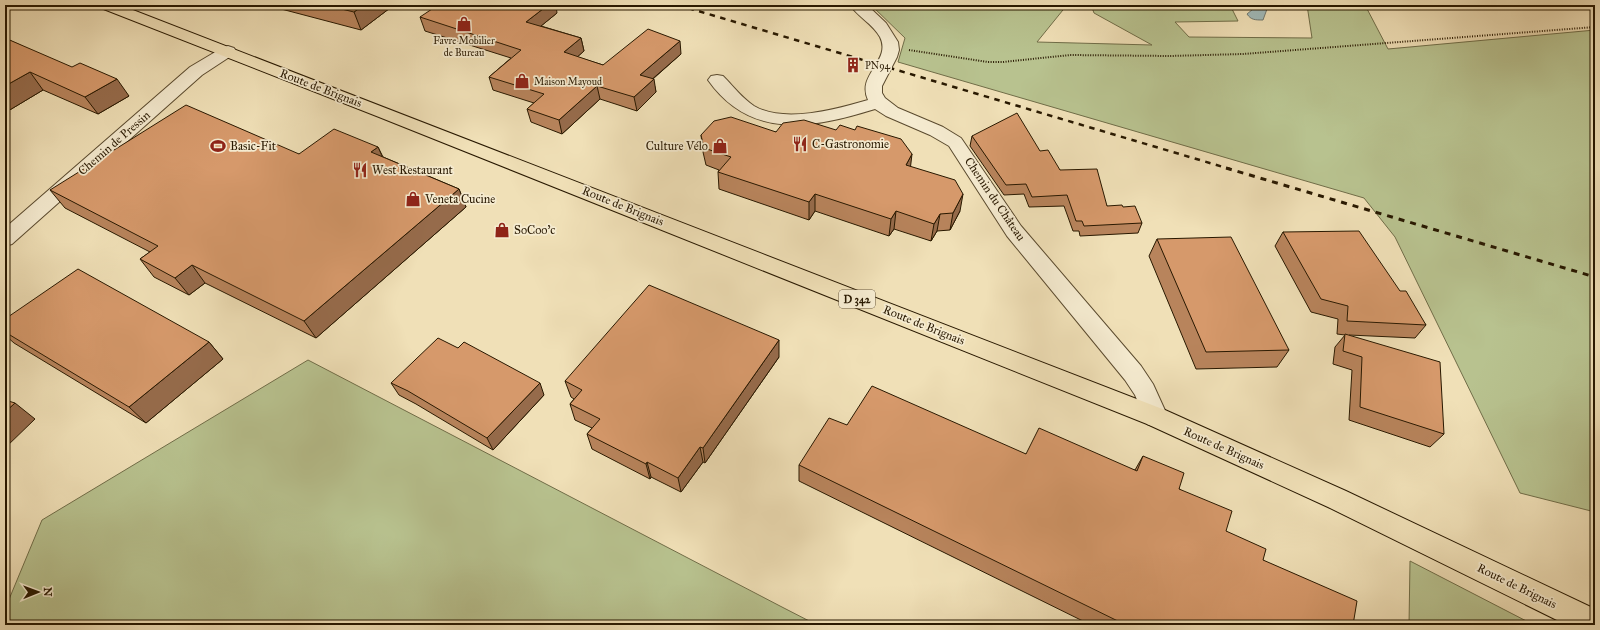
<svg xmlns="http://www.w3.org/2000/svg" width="1600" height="630" viewBox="0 0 1600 630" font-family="'IM FELL Great Primer',serif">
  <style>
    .green { fill: #b8c28f; stroke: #706d48 }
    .water { fill: #a0baba; stroke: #707970 }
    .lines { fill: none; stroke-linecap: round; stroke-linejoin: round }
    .minor-casing { stroke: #5a4a2e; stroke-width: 2 }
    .major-casing { stroke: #281800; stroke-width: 2 }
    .path { stroke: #281800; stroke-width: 2; stroke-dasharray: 1 1.5; stroke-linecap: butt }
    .minor { fill: #f5ebd0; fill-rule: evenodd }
    .major { fill: #f0e0b7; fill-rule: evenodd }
    .rail-far1 { stroke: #281800; stroke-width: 2.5; stroke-dasharray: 5.5 5.5; stroke-linecap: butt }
    .rail { stroke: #281800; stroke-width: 3; stroke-dasharray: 6 6; stroke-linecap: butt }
    .wall { fill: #b8845c; stroke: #281800 }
    .shaded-wall { fill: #966b4b; stroke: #281800 }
    .building { fill: #d6996b; stroke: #281800 }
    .labels { text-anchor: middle; stroke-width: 3.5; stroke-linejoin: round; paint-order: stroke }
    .far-poi-label { font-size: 10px; fill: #281800; stroke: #f5ebd0; text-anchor: start }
    .shield { fill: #f5ebd0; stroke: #66573e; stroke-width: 1 }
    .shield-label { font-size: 11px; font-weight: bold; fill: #281800 }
    .street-label { font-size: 12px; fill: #281800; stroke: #f5ebd0 }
    .poi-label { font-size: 12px; fill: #281800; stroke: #f5ebd0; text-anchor: start }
  </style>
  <rect width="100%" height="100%" fill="#f0e0b7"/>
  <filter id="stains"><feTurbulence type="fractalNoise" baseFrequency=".005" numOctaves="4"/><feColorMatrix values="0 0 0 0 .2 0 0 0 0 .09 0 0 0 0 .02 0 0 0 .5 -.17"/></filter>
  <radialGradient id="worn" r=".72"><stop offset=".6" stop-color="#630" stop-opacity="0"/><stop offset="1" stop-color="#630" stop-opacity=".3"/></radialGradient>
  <g class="green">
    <path d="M871 5H1067L1037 42 1152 45 1094 13 1091 5H1230L1238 21 1175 22 1189 37 1312 38 1307 5H1365L1388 49 1595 30V512L1520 493 1395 237 1364 198 898 62 905 38Z"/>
    <path d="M308 360 780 606 817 625H5V609L42 520Z"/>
    <path d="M1410 561 1534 625H1409Z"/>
  </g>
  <path class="water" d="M1258 5 1263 6 1267 9 1263 20C1255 20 1251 20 1247 14Z"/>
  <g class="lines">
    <g class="minor-casing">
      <g id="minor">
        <path d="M850 5H867L886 23 898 42 899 50 897 57 882 86V93L885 98 898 108 943 127 961 138 1021 226 1141 366 1153 384 1168 417 1165 424 1156 427 1147 424 1135 395 1125 380 1007 236 949 146 930 135 886 116 875 109C814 128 751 141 708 80L711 76 717 75 723 76C733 86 742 98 754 106 784 124 837 109 868 100 856 74 892 61 880 37 873 24 858 17 850 5Z"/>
        <path d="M228 46 234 48 236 51 234 54 202 75 12 244 5 246V228L190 67 222 48Z"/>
      </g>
    </g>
    <g class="major-casing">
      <path id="major" d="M98 5H120L1165 410 1346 491 1595 609V625H1567L1328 507 1147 424 379 117 101 8Z"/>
    </g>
    <path class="path" d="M909 50 988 62H1003L1070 55 1170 56 1243 54 1595 27"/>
    <use href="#minor" class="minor"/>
    <use href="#major" class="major"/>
    <path class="rail-far1" d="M678 5 1230 169"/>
    <path class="rail" d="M1226 168 1595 277"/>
  </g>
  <g class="wall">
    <path d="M266 5H394L361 30Z"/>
    <path d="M557 13 541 26 581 38 584 51 577 57 603 65 681 54 653 79 656 92 637 111 600 99 562 134 531 122 527 109 534 103 493 90 489 77 511 58 425 31 420 17Z"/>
    <path d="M5 38 129 96 98 114 43 90 8 111 5 109Z"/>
    <path d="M776 132 910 166 960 211 950 230 937 231 931 241 894 229 889 236 815 211 809 220 719 189 718 172 719 170 706 165 703 152 701 135Z"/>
    <path d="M972 136 1040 151 1060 170 1107 206 1142 223 1138 233 1080 236 1079 231H1073L1064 206 1029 207 1024 194 1004 195 970 146Z"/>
    <path d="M378 147 383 157 459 189 466 207 316 338 205 283 189 295 154 277 140 259 150 252 65 208 50 190 299 154Z"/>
    <path d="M1283 232 1400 291 1426 325 1415 338 1349 335 1444 434 1430 447 1349 420 1352 370 1333 364 1335 347 1345 335 1337 334 1338 319 1311 312 1275 246Z"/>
    <path d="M1157 239 1289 350 1277 367 1196 369 1149 256Z"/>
    <path d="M5 319 209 342 223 359 146 423 14 343 5 335Z"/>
    <path d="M779 357 705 463 703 462 681 492 651 477 650 479 592 449 587 434 592 428 575 420 570 404 574 399 571 397 565 381Z"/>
    <path d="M391 383 544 395 493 450 416 404 399 395Z"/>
    <path d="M847 425 1026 454 1135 470 1143 456 1226 531 1263 560 1353 625H1091L799 481V465Z"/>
  </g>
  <g class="shaded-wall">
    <path d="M364 5H394L361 30 354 12Z"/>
    <path d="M548 5H556L557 13 530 35 526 22Z"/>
    <path d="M581 38 584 51 567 66 564 52Z"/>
    <path d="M680 41 681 54 642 88 640 75Z"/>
    <path d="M30 72 43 90 8 111 5 107V86Z"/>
    <path d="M117 79 129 96 98 114 85 97Z"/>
    <path d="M654 79 656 92 637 111 634 97Z"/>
    <path d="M597 86 600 99 562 134 559 120Z"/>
    <path d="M378 147 386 165 371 152Z"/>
    <path d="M912 154 910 171 906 165Z"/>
    <path d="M459 189 466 207 316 338 304 321Z"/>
    <path d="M815 194V211L809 220V202Z"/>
    <path d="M963 194 960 211 950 230 953 213Z"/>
    <path d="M896 211 894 229 889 236 891 219Z"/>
    <path d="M940 214 937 231 931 241 934 224Z"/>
    <path d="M192 265 205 283 189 295 175 278Z"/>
    <path d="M779 340V357L705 463 703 448Z"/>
    <path d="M209 342 223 359 146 423 129 407Z"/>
    <path d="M540 383 544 395 493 450 487 438Z"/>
    <path d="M15 403 35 419 5 448V412Z"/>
    <path d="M700 447 703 462 681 492 678 478Z"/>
    <path d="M647 462 651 477 650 479 646 464Z"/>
  </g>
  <g class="building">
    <path d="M325 5H364L354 12Z"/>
    <path d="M438 5H548L526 22 581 38 564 52 603 65 648 29 680 41 640 75 654 79 634 97 597 86 559 120 527 109 544 94 489 77 521 50 420 17Z"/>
    <path d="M5 38 72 67 80 63 117 79 85 97 30 72 5 86Z"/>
    <path d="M186 105 299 154 334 129 378 147 371 152 459 189 304 321 192 265 175 278 140 259 158 246 50 190Z"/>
    <path d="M1017 113 1040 151 1048 150 1060 170 1097 169 1107 206 1122 205 1123 207 1135 206 1142 223 1084 226 1082 221H1076L1067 195 1032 197 1026 184 1006 185 972 136Z"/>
    <path d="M731 117 776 132 783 123 804 120 836 130 840 125 855 130 857 126 901 139 912 154 906 165 955 180 963 194 953 213 940 214 934 224 896 211 891 219 815 194 809 202 718 172 731 157 704 148 701 135 714 121Z"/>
    <path d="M1359 231 1400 291H1406L1426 325 1347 321 1348 306 1321 299 1283 232Z"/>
    <path d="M1231 237 1289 350 1206 352 1157 239Z"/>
    <path d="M78 269 209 342 129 407 5 332V319Z"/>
    <path d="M649 285 779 340 703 448 700 447 678 478 647 462 646 464 587 434 600 419 570 404 582 390 565 381Z"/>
    <path d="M1345 334 1440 362 1444 434 1360 407 1362 357 1343 351Z"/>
    <path d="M438 338 458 348 464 342 540 383 487 438 408 391 391 383Z"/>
    <path d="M872 386 1026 454 1039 428 1137 471 1143 456 1184 473 1179 489 1232 511 1226 531 1266 549 1263 560 1357 601 1353 625H1126L799 465 829 418 847 425Z"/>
    <path d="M5 400 15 403 5 412Z"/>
  </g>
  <defs>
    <g id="shop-bare" transform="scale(1.2)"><path d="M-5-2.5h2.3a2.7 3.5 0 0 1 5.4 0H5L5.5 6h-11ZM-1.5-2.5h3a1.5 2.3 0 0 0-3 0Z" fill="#8f2418" stroke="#f5ebd0" stroke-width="2.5" paint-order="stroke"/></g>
    <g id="building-bare" transform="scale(1.2)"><path d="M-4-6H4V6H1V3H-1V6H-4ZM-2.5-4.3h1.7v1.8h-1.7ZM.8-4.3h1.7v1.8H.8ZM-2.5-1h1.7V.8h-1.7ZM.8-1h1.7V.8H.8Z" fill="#8f2418" stroke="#f5ebd0" stroke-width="2.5" paint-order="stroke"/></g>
    <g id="restaurant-bare" transform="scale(1.2)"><path d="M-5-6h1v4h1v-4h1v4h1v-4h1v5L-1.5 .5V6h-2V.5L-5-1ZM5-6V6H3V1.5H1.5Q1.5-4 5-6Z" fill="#8f2418" stroke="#f5ebd0" stroke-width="2.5" paint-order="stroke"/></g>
    <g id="stadium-bare" transform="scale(1.2)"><path d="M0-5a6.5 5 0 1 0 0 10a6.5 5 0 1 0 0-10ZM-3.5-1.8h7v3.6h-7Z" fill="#8f2418" stroke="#f5ebd0" stroke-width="2.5" paint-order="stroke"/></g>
  </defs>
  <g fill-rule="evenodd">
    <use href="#shop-bare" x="464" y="24"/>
    <use href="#building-bare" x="853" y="65"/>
    <use href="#shop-bare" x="522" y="81"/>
    <use href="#restaurant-bare" x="800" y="144"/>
    <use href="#stadium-bare" x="218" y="146"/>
    <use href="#shop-bare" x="720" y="146"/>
    <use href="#restaurant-bare" x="360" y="170"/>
    <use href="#shop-bare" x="413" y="199"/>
    <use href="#shop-bare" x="502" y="230"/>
  </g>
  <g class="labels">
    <g class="far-poi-label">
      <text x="464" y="44" text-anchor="middle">Favre Mobilier<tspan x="464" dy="12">de Bureau</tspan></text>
      <text x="865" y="69">PN94</text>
      <text x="534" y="85">Maison Mayoud</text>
    </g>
    <rect class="shield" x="839" y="290" width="36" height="18" rx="3"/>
    <g class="shield-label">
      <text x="857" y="303">D 342</text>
    </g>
    <g class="street-label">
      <text transform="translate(321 88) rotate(21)" y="4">Route de Brignais</text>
      <text transform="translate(114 143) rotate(-41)" y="4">Chemin de Pressin</text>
      <text transform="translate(995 199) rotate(56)" y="4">Chemin du Château</text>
      <text transform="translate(623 206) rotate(22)" y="4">Route de Brignais</text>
      <text transform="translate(924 325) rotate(22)" y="4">Route de Brignais</text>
      <text transform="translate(1224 448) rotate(24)" y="4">Route de Brignais</text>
      <text transform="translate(1517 586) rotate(26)" y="4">Route de Brignais</text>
    </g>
    <g class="poi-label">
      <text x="812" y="148">C-Gastronomie</text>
      <text x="230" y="150">Basic-Fit</text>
      <text x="708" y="150" text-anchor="end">Culture Vélo</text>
      <text x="372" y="174">West Restaurant</text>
      <text x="425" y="203">Veneta Cucine</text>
      <text x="514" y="234">SoCoo'c</text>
    </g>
  </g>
  <rect width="1600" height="630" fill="none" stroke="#f0e0b7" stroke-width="20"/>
  <rect x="6" y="6" width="1588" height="618" fill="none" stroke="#281800" stroke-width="2"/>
  <rect x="10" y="10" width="1580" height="610" fill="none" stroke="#281800"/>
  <g transform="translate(38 592) rotate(89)" stroke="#f5ebd0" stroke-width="3" paint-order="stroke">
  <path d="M0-3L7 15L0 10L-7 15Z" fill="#281800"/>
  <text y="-6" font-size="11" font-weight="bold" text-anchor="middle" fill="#281800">N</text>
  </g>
  <rect width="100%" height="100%" filter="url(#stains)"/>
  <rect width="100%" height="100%" fill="url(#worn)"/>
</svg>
